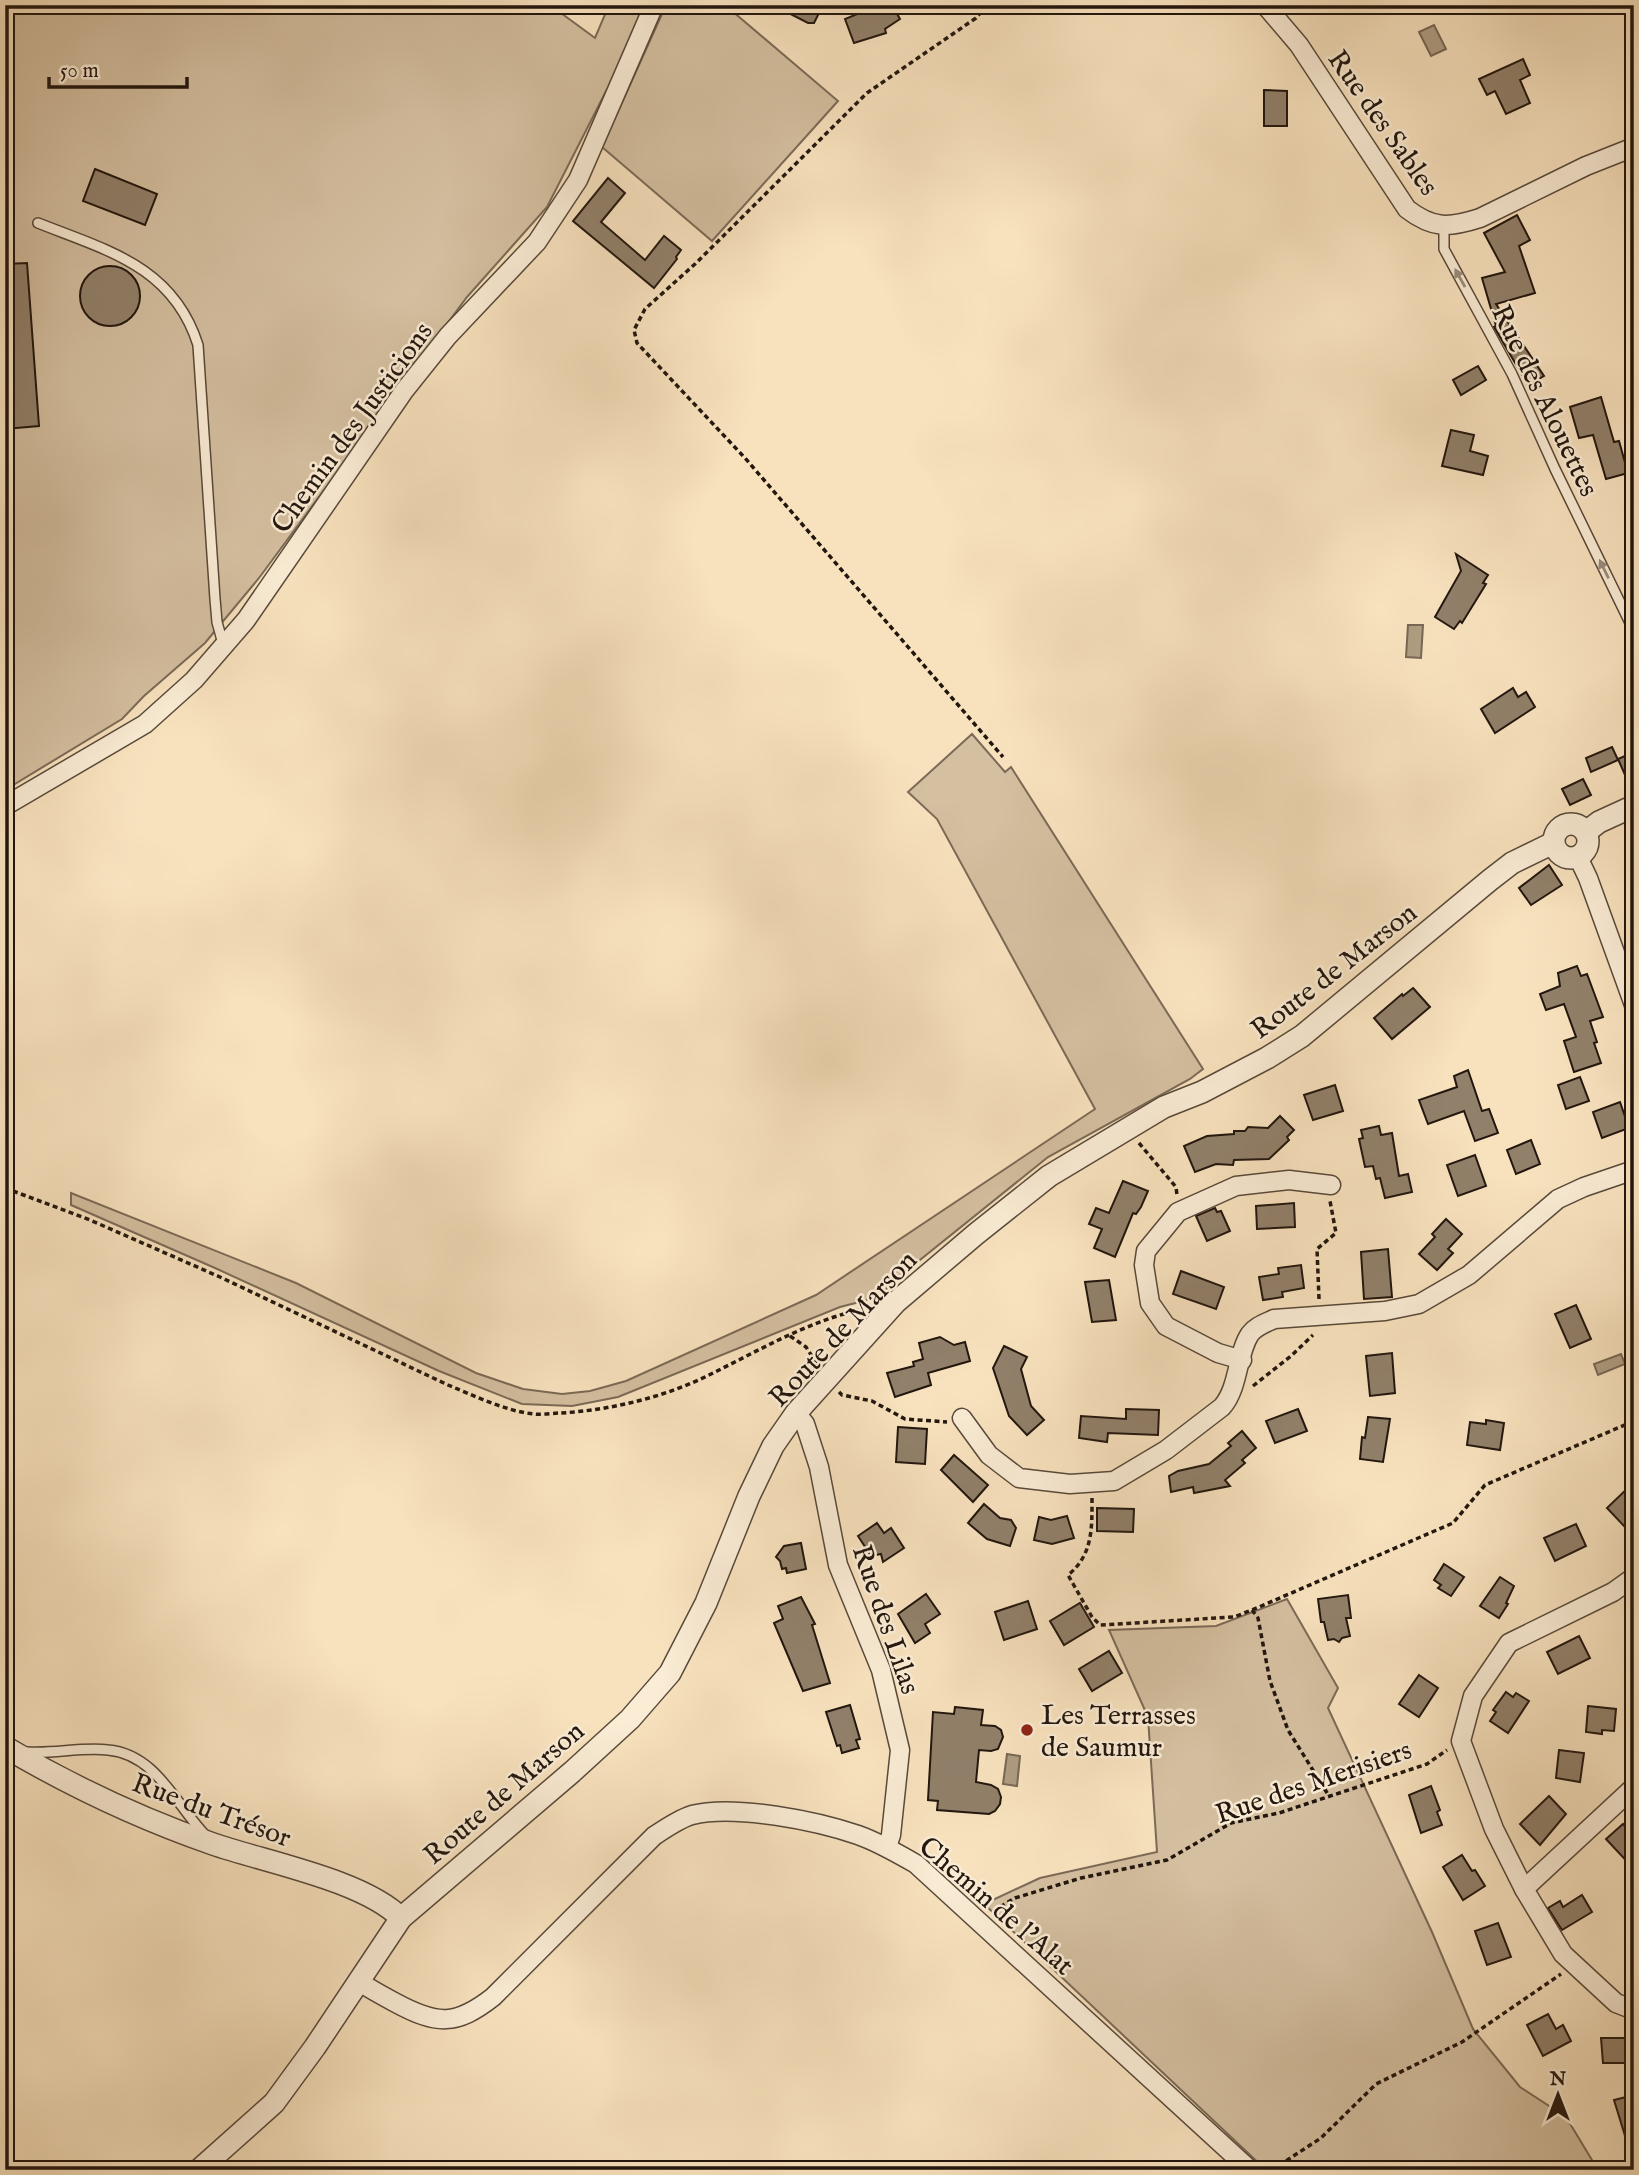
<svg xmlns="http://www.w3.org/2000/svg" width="1639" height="2175" viewBox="0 0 1639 2175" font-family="'IM FELL English',serif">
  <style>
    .green { fill: #d4bfa0; stroke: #7b6a57; stroke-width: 2 }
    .water { fill: #af9d82; stroke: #776754; stroke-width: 2 }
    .building { fill: #91806a; stroke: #22160e; stroke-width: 2 }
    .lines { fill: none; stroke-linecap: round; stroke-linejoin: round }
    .service-casing { stroke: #58493a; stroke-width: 12 }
    .minor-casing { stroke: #58493a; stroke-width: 21 }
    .tertiary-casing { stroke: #58493a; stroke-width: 24 }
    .path { stroke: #22160e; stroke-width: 3.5; stroke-dasharray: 5 3.5; stroke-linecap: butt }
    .service { stroke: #faecd5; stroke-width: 9 }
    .minor { stroke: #faecd5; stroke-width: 18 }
    .tertiary { stroke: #faecd5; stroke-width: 21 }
    .oneway { fill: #998c7b }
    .poi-dot { fill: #8f2418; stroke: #faecd5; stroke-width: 2.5 }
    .labels { text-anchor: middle; stroke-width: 5; stroke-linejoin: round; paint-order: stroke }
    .street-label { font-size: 28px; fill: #22160e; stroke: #faecd5 }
    .poi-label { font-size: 28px; fill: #22160e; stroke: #faecd5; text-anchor: start }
  </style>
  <rect width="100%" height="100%" fill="#f8e2be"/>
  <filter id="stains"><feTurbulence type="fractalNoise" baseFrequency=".00286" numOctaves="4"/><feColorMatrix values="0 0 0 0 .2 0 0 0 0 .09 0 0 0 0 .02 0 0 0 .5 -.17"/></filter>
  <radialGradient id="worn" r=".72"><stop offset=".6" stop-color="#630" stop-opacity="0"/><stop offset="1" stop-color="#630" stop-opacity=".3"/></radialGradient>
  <g class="green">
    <path d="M5 5H550L595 38 609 5H644L625 54 547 207 467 297 259 578 205 643 144 696 122 719 5 790Z"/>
    <path d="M666 5H725L838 101 712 241 602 147Z"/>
    <path d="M972 734 1005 772 1011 767 1203 1069 1190 1079 1048 1157 895 1280 879 1297 840 1307 618 1397 572 1406 522 1404 439 1371 215 1268 71 1205V1193L296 1283 476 1373 523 1389 562 1394 590 1391 626 1381 816 1295 1095 1109 937 819 908 792Z"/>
    <path d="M1287 1599 1338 1688 1328 1708 1432 1932 1473 2029 1520 2087 1566 2117 1598 2170H1266L984 1904 1040 1878 1157 1852 1148 1717 1109 1630 1216 1626Z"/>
  </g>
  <g class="water">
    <path d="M1434 25 1446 49 1431 56 1419 32Z"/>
    <path d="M1408 625H1423L1421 658 1406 657Z"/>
    <path d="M1621 1354 1625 1364 1598 1375 1594 1364Z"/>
    <path d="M1007 1754 1020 1756 1017 1786 1003 1784Z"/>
  </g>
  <g class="building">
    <path d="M773 5H823L814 23H808Z"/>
    <path d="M879 5H892L900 19 885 29 886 33 854 43 845 19Z"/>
    <path d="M1523 59 1530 75 1520 80 1530 103 1506 114 1495 91 1487 95 1479 79Z"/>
    <path d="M1264 90 1287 91V126H1264Z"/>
    <path d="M95 169 157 194 145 225 83 201Z"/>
    <path d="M608 178 625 193 601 222 645 260 664 236 681 250 676 257 677 259 654 288 573 221Z"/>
    <path d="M1517 215 1530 240 1519 246 1535 293 1496 304 1544 376 1528 385 1494 327 1496 326 1482 278 1505 272 1484 233Z"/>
    <path d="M27 263 39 426 5 429V264Z"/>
    <circle cx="110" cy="296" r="30"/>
    <path d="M1478 366 1486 380 1461 395 1453 380Z"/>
    <path d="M1601 397 1614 442 1619 441 1628 473 1606 479 1593 435 1579 438 1570 407Z"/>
    <path d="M1451 430 1474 435 1470 451 1488 456 1483 475 1442 466Z"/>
    <path d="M1456 554 1488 575 1483 583 1486 584 1462 623 1460 621 1454 629 1435 617 1461 571Z"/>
    <path d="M1513 688 1518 697 1526 692 1535 707 1495 733 1481 709Z"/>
    <path d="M1612 747 1618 760 1591 772 1586 758Z"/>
    <path d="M1634 752V793H1633L1618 759Z"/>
    <path d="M1583 779 1591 795 1570 805 1562 789Z"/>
    <path d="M1549 865 1562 885 1531 905 1519 888Z"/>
    <path d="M1577 966 1581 976 1587 974 1603 1017 1590 1021 1597 1042 1594 1043 1601 1063 1574 1072 1564 1041 1576 1037 1564 1004 1546 1010 1540 994 1560 986 1558 973Z"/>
    <path d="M1413 988 1430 1007 1392 1039 1374 1018 1402 994 1403 996Z"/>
    <path d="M1468 1070 1482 1111 1489 1109 1498 1133 1475 1141 1464 1111 1428 1124 1419 1100 1457 1087 1454 1076Z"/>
    <path d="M1580 1077 1589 1101 1566 1109 1558 1085Z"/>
    <path d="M1335 1085 1343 1111 1313 1120 1304 1095Z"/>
    <path d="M1620 1102 1629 1128 1602 1138 1593 1112Z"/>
    <path d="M1280 1116 1294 1130 1287 1137 1289 1140 1269 1159 1234 1160 1233 1165 1216 1164 1195 1172 1184 1146 1207 1136 1234 1134V1131H1245L1248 1127 1268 1128Z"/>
    <path d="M1379 1126 1381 1135 1392 1133 1399 1176 1408 1174 1412 1192 1385 1198 1380 1178 1376 1179 1373 1166 1365 1167 1359 1139 1363 1138 1361 1130Z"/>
    <path d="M1531 1140 1540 1164 1516 1174 1507 1150Z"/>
    <path d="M1475 1155 1486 1186 1458 1196 1447 1165Z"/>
    <path d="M1123 1181 1148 1191 1141 1207 1136 1214 1133 1213 1115 1257 1094 1248 1102 1229 1089 1224 1096 1208 1109 1213Z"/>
    <path d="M1294 1203 1295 1227 1257 1229 1256 1206Z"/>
    <path d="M1215 1208 1217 1212 1221 1211 1230 1231 1207 1241 1196 1216Z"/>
    <path d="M1446 1219 1462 1234 1448 1249 1453 1253 1437 1270 1419 1254 1435 1237 1432 1234Z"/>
    <path d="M1388 1249 1392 1297 1364 1299 1361 1252Z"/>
    <path d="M1301 1265 1304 1288 1282 1292 1283 1297 1263 1300 1259 1277 1279 1274 1278 1268Z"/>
    <path d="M1181 1271 1224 1287 1216 1309 1173 1294Z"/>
    <path d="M1109 1280 1116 1320 1092 1322 1085 1282Z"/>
    <path d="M1576 1305 1591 1339 1570 1348 1555 1314Z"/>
    <path d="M940 1337 954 1345 965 1342 970 1361 928 1373 931 1385 895 1397 887 1373 914 1366 913 1362 923 1359 919 1343Z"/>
    <path d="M1004 1346 1027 1357 1021 1369 1031 1406 1044 1420 1027 1435 1009 1416 993 1368Z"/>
    <path d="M1392 1353 1395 1393 1370 1396 1366 1356Z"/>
    <path d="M1126 1409 1159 1410 1158 1435 1108 1433 1107 1442 1079 1438 1081 1416 1126 1419Z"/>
    <path d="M1298 1409 1307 1431 1275 1443 1266 1421Z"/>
    <path d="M1368 1417 1390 1419 1383 1462 1360 1459 1362 1437 1365 1438Z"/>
    <path d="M1486 1420 1504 1423 1500 1450 1467 1445 1470 1422 1486 1424Z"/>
    <path d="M898 1427 927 1429 925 1464 896 1462Z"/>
    <path d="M1242 1431 1256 1448 1242 1460 1245 1463 1225 1480 1230 1486 1194 1493 1193 1487 1171 1492 1169 1476 1178 1471 1209 1464 1231 1446 1228 1443Z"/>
    <path d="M954 1455 988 1485 973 1502 941 1470Z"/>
    <path d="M1634 1482V1518L1625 1527 1607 1508Z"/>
    <path d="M984 1504 1000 1518 1011 1520 1016 1528 1010 1546 987 1539 968 1523Z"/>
    <path d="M1097 1508 1134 1509 1133 1532 1097 1531Z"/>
    <path d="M1067 1516 1074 1538 1052 1544 1034 1540 1039 1517 1051 1520Z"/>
    <path d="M877 1523 884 1533 891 1528 904 1548 883 1562 881 1554 871 1556 858 1536Z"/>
    <path d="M1576 1524 1586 1546 1555 1561 1544 1538Z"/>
    <path d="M801 1543 806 1569 787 1573 786 1568 782 1569 780 1561 776 1557 784 1546Z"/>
    <path d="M1444 1564 1464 1577 1451 1596 1438 1588 1441 1585 1434 1580Z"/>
    <path d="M1500 1577 1514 1586 1506 1603 1508 1604 1499 1618 1480 1606Z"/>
    <path d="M926 1594 940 1614 925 1624 930 1633 915 1643 898 1614Z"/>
    <path d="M1348 1595 1351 1618H1346L1350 1636 1342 1638 1339 1642 1334 1639 1328 1640 1324 1622H1321L1318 1599Z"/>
    <path d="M801 1597 815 1624 812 1625 830 1683 803 1691 774 1623 783 1619 778 1606Z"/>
    <path d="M1028 1601 1037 1629 1004 1640 995 1612Z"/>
    <path d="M1080 1603 1094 1627 1064 1645 1050 1621Z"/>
    <path d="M1579 1636 1590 1658 1558 1674 1547 1652Z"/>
    <path d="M1109 1651 1122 1673 1092 1691 1079 1669Z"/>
    <path d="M1419 1675 1438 1688 1419 1717 1399 1704Z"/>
    <path d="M1506 1692 1513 1697 1516 1693 1529 1701 1508 1733 1490 1721 1496 1712 1493 1710Z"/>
    <path d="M850 1705 860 1739 856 1740 859 1748 842 1753 840 1745 837 1746 826 1712Z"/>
    <path d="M1588 1706 1616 1709 1614 1731 1602 1730V1734L1586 1732Z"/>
    <path d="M955 1707 983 1710 981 1725 995 1726 1001 1730 1003 1737 998 1749 991 1751 979 1750 976 1782 991 1785 998 1789 1001 1797 1000 1804 995 1811 989 1814 937 1810 938 1801 928 1800 933 1712 954 1714Z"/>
    <path d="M1559 1750 1584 1753 1580 1782 1556 1778Z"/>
    <path d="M1431 1786 1440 1810 1437 1812 1442 1825 1421 1833 1409 1795Z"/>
    <path d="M1549 1796 1566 1814 1540 1845 1520 1824Z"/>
    <path d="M1623 1824 1634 1836V1869L1606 1839Z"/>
    <path d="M1462 1855 1472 1871 1475 1870 1485 1886 1463 1900 1443 1867Z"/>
    <path d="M1582 1895 1592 1912 1562 1930 1548 1908 1560 1901 1563 1907Z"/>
    <path d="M1498 1923 1511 1957 1487 1965 1475 1931Z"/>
    <path d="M1548 2014 1556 2029 1563 2025 1571 2041 1543 2056 1527 2025Z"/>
    <path d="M1601 2038H1631V2063H1603Z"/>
    <path d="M1634 2095V2151L1630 2152 1614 2100Z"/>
  </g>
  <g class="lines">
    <g class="service-casing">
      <g id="service">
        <path d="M38 223C106 250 173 266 198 345L215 599 217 622 223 644"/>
        <path d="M1444 225V249L1512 374 1555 469 1634 631"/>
        <path d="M27 1752C54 1754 81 1747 108 1750 156 1754 176 1805 206 1836"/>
      </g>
    </g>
    <g class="minor-casing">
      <g id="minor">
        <path d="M1265 5 1299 45 1407 209C1433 229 1449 228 1480 218L1586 166 1634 147"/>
        <path d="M5 806 145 724 194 680 246 620 404 391 448 336 537 242 578 180 654 5"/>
        <path d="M1578 857 1588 878 1634 1005"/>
        <path d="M1242 1360 1218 1353 1166 1326 1150 1303 1144 1265 1146 1251 1178 1212 1236 1186 1289 1180 1331 1185"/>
        <path d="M796 1413 805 1424 819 1467 838 1565 881 1670 900 1750 891 1835 887 1847"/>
        <path d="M962 1418 989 1455 1019 1478 1070 1484 1114 1481 1166 1450 1222 1407C1239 1388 1237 1353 1250 1334 1256 1326 1266 1323 1274 1319L1385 1311 1419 1304 1469 1275 1558 1199 1584 1187 1634 1170"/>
        <path d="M1634 1577 1613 1592 1509 1643 1473 1696 1461 1741 1494 1829 1524 1889 1563 1954 1616 2003 1634 2010"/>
        <path d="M1524 1889 1634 1787"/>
        <path d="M358 1981C370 1989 383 1996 396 2003 437 2025 456 2026 493 1997L654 1836C666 1828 679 1819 692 1815 734 1804 817 1821 858 1835 878 1842 897 1853 916 1864L1250 2170"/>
      </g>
    </g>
    <g class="tertiary-casing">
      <g id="tertiary">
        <circle cx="1571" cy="841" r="17"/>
        <path d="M1586 832 1599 822 1634 806"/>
        <path d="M5 1747C71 1786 141 1819 213 1844 265 1862 363 1880 401 1918"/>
        <path d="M199 2170 274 2103 315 2047 401 1918 572 1772 630 1719 670 1673 706 1603 749 1496 773 1446 796 1413 896 1302 976 1234 1049 1176 1164 1107 1202 1092 1267 1058 1302 1036 1490 880 1512 863 1553 843"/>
      </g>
    </g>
    <g class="path">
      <path d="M987 5 976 18 867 93 695 264 645 309 634 330 637 343 745 458 1003 757"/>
      <path d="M1139 1143 1176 1187 1177 1195"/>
      <path d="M5 1188 90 1220 220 1277 448 1385C475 1396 505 1411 534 1414 543 1415 553 1413 561 1413 611 1410 666 1397 711 1374 760 1350 810 1320 864 1309"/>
      <path d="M1319 1299 1317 1249 1336 1233 1330 1201"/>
      <path d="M790 1336 806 1347 817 1364"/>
      <path d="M1253 1386 1291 1356 1313 1335"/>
      <path d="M839 1392 842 1395 872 1401 905 1419 947 1422"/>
      <path d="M1092 1498C1092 1528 1093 1555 1068 1575L1092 1617 1100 1625 1234 1617 1252 1610 1453 1523 1485 1485 1634 1421"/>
      <path d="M1252 1610 1258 1618 1270 1681 1288 1730 1329 1796"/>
      <path d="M993 1911 1015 1898 1081 1878 1167 1860 1231 1823 1279 1813 1427 1764 1447 1750"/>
      <path d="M1272 2170 1321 2138 1376 2084 1462 2042 1561 1974"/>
    </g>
    <use href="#service" class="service"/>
    <use href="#minor" class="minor"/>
    <use href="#tertiary" class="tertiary"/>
  </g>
  <defs><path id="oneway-solid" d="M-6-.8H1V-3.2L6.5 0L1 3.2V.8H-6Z" transform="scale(1.75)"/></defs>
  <g class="oneway">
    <use href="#oneway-solid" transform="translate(1460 278) rotate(-119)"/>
    <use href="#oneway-solid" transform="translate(1604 569) rotate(-116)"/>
  </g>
  <circle class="poi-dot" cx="1027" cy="1730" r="7"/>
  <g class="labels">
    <g class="street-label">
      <text transform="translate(1384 122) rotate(55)" y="10">Rue des Sables</text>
      <text transform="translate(1546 400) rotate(64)" y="10">Rue des Alouettes</text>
      <text transform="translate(351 427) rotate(-54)" y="10">Chemin des Justicions</text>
      <text transform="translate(1333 970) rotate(-38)" y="10">Route de Marson</text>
      <text transform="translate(842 1328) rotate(-47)" y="10">Route de Marson</text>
      <text transform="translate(887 1619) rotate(71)" y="10">Rue des Lilas</text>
      <text transform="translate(1313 1781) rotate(-19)" y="10">Rue des Merisiers</text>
      <text transform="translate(503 1792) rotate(-41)" y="10">Route de Marson</text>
      <text transform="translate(212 1809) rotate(20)" y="10">Rue du Trésor</text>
      <text transform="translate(997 1905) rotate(41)" y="10">Chemin de l'Alat</text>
    </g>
    <g class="poi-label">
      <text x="1041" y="1724">Les Terrasses<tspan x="1041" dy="32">de Saumur</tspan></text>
    </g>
  </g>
  <rect width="1639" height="2175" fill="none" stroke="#f8e2be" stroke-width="28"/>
  <rect x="7" y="7" width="1625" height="2161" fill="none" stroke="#22160e" stroke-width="3.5"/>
  <rect x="14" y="14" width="1611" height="2147" fill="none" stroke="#22160e" stroke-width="2"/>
  <g transform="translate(1558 2095)" stroke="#faecd5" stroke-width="5" paint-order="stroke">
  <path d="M0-5L12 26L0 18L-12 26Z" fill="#22160e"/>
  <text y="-10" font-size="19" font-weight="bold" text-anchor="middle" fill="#22160e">N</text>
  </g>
  <path d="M49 77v10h138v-10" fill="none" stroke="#22160e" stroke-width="3.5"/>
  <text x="60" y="77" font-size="21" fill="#22160e" stroke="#faecd5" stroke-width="5" paint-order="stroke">50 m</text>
  <rect width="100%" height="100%" filter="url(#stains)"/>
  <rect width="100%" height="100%" fill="url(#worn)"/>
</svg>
